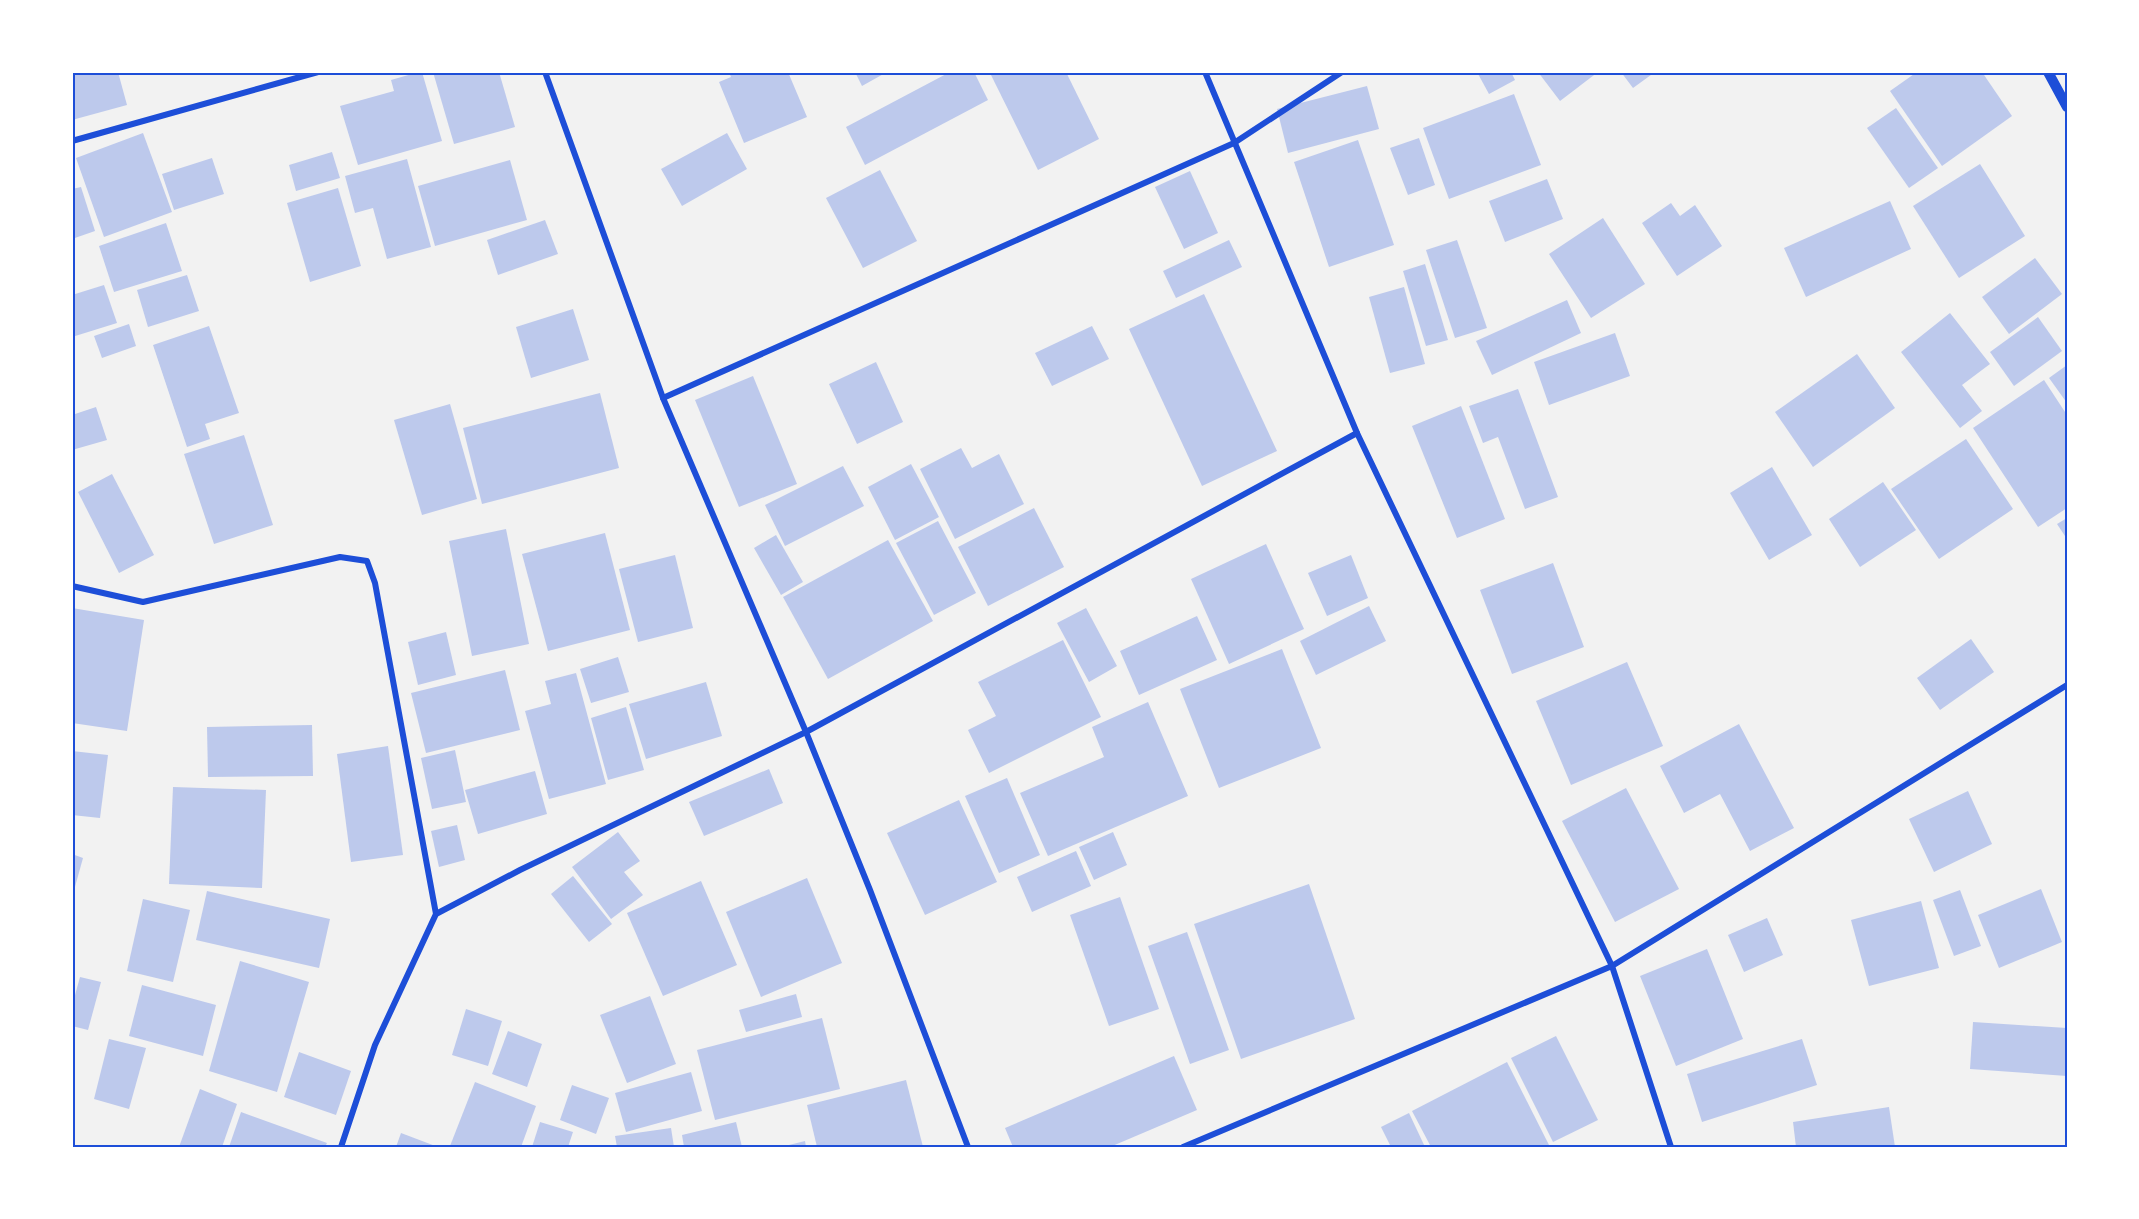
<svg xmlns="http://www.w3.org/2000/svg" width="2139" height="1219" viewBox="0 0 2139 1219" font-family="'Sofia Sans Condensed',sans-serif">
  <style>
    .building { fill: #bdc9ec }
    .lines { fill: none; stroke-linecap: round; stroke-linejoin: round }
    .minor { stroke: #1d4ed8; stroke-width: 6 }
    .tertiary { stroke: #1d4ed8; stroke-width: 10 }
    .neatline { fill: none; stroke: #1d4ed8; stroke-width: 2 }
  </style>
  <rect width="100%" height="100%" fill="#f2f2f2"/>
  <g class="building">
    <path d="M72 72H118L127 105 72 120Z"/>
    <path d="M419 72H422L442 141 358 165 340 106 394 91 391 80Z"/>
    <path d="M433 72H499L515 127 454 144Z"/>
    <path d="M729 72H788L807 117 744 143 719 82 731 77Z"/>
    <path d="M855 72H887L862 86Z"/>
    <path d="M950 72H974L988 100 865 165 846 127Z"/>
    <path d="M998 72H1066L1099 139 1038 170 991 75Z"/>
    <path d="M1477 72H1511L1515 80 1489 94Z"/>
    <path d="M1538 72H1598L1560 101Z"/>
    <path d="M1621 72H1655L1633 88Z"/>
    <path d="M1917 72H1982L2012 116 1942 166 1890 91Z"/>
    <path d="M1367 86 1379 129 1288 153 1277 109Z"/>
    <path d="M1514 94 1541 165 1449 199 1423 128Z"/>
    <path d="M1896 108 1938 168 1909 188 1867 128Z"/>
    <path d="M143 133 172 212 104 237 76 158Z"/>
    <path d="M727 133 747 169 682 206 661 169Z"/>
    <path d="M1419 138 1435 185 1408 195 1390 148Z"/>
    <path d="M1358 140 1394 245 1329 267 1294 162Z"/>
    <path d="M332 152 340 178 296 191 289 165Z"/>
    <path d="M212 158 224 194 174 210 162 174Z"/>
    <path d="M407 159 431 247 387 259 373 208 355 213 345 176Z"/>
    <path d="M510 160 527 220 435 246 418 186Z"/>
    <path d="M1980 164 2025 236 1959 278 1913 206Z"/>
    <path d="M880 170 917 241 863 268 826 198Z"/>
    <path d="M1190 171 1218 233 1184 249 1155 187Z"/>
    <path d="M1547 179 1563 219 1505 242 1489 201Z"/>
    <path d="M81 187 95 231 72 239V189Z"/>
    <path d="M338 188 361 266 310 282 287 203Z"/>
    <path d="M1890 201 1911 249 1806 297 1784 248Z"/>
    <path d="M1671 203 1680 216 1695 205 1722 246 1677 276 1642 223Z"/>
    <path d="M1603 218 1645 284 1591 318 1549 254Z"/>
    <path d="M545 220 558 254 498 275 487 240Z"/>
    <path d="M166 223 182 271 114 292 99 246Z"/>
    <path d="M1229 240 1242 267 1176 298 1163 271Z"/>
    <path d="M1457 240 1487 328 1455 338 1426 250Z"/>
    <path d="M2035 258 2062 294 2009 334 1982 297Z"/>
    <path d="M1425 264 1448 340 1426 346 1403 271Z"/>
    <path d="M187 275 199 311 148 327 137 290Z"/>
    <path d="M104 285 117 323 72 337V295Z"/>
    <path d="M1404 287 1425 364 1390 373 1369 297Z"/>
    <path d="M1204 294 1277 451 1202 486 1129 329Z"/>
    <path d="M1567 300 1581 333 1492 375 1476 341Z"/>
    <path d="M573 309 589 360 531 378 516 327Z"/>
    <path d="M1950 313 1990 364 1962 385 1982 411 1960 428 1901 352Z"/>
    <path d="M2038 317 2062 351 2014 386 1990 352Z"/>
    <path d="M129 324 136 346 102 358 94 336Z"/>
    <path d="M209 326 239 413 205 424 210 439 187 447 153 345Z"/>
    <path d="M1092 326 1109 359 1052 386 1035 353Z"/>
    <path d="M1615 333 1630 376 1549 405 1534 362Z"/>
    <path d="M1857 354 1895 408 1813 467 1775 412Z"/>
    <path d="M876 362 903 422 857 444 829 384Z"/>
    <path d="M2067 365V403L2049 378Z"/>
    <path d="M753 376 797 484 739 507 695 400Z"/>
    <path d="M2044 380 2067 415V508L2038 527 1973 428Z"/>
    <path d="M1518 389 1558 497 1525 509 1498 437 1483 443 1469 406Z"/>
    <path d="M600 393 619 468 482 504 463 428Z"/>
    <path d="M450 404 477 499 422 515 394 420Z"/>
    <path d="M1461 406 1505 519 1457 538 1412 426Z"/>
    <path d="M96 407 107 440 72 450V415Z"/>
    <path d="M244 435 273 525 214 544 184 454Z"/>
    <path d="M1966 439 2013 509 1939 559 1891 489Z"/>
    <path d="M961 448 972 468 999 454 1024 504 955 539 920 469Z"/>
    <path d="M911 464 939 517 895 540 868 487Z"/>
    <path d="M843 466 864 506 785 546 765 505Z"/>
    <path d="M1772 467 1812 535 1769 560 1730 493Z"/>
    <path d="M112 474 154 555 119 573 78 492Z"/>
    <path d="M1883 482 1916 530 1860 567 1829 519Z"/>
    <path d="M1034 508 1064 567 988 606 958 547Z"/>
    <path d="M2067 518V539L2057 524Z"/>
    <path d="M938 521 976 593 934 615 896 543Z"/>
    <path d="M506 529 529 644 472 656 449 541Z"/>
    <path d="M605 533 630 630 548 651 522 554Z"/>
    <path d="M776 535 803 582 781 595 754 548Z"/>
    <path d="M888 540 933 621 828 679 783 597Z"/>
    <path d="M1266 544 1304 629 1229 664 1191 579Z"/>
    <path d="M675 555 693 628 638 642 619 569Z"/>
    <path d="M1351 555 1368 598 1327 616 1308 573Z"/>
    <path d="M1553 563 1584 647 1512 674 1480 590Z"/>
    <path d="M1369 606 1386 641 1316 675 1300 641Z"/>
    <path d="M72 608 144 620 127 731 72 723Z"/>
    <path d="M1086 608 1117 666 1089 682 1057 623Z"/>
    <path d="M1197 616 1217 660 1139 695 1120 651Z"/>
    <path d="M446 632 456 675 418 685 408 642Z"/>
    <path d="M1971 639 1994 672 1940 710 1917 678Z"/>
    <path d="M1063 640 1101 717 989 773 968 730 996 716 978 682Z"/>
    <path d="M1282 649 1321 748 1219 788 1180 689Z"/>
    <path d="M618 657 629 692 591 703 580 669Z"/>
    <path d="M1627 662 1663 746 1571 785 1536 701Z"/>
    <path d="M505 670 520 730 426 753 411 693Z"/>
    <path d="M576 673 606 784 549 799 525 711 551 704 545 681Z"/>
    <path d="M706 682 722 736 646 759 629 704Z"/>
    <path d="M1148 702 1188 796 1048 856 1020 793 1104 757 1092 727Z"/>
    <path d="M626 707 644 770 608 780 591 718Z"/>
    <path d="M1739 724 1794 828 1750 851 1720 794 1684 813 1660 766Z"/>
    <path d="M312 725 313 776 208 777 207 727Z"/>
    <path d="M388 746 403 855 351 862 337 754Z"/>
    <path d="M455 750 466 802 432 809 421 758Z"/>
    <path d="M72 751 108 755 100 818 72 815Z"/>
    <path d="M769 769 783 803 704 836 689 802Z"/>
    <path d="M535 771 547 814 478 834 465 790Z"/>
    <path d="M1007 778 1040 855 999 873 965 796Z"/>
    <path d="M173 787 266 790 262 888 169 884Z"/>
    <path d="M1626 788 1679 889 1615 922 1562 821Z"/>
    <path d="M1968 791 1992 844 1934 872 1909 819Z"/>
    <path d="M959 800 997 882 925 915 887 833Z"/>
    <path d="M457 825 465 860 439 867 431 831Z"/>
    <path d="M618 832 640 861 624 872 643 895 611 919 572 867Z"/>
    <path d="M1113 832 1127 865 1094 880 1079 847Z"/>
    <path d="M1076 851 1091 886 1032 912 1017 877Z"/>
    <path d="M72 854 83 858 73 894 72 893Z"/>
    <path d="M573 876 612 924 589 942 551 894Z"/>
    <path d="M807 878 842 963 761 997 726 912Z"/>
    <path d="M701 881 737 965 663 996 627 913Z"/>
    <path d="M1309 884 1355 1019 1241 1059 1194 924Z"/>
    <path d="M2041 889 2062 942 1999 968 1978 915Z"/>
    <path d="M1960 890 1981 946 1954 956 1933 900Z"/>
    <path d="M207 891 330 919 319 968 196 940Z"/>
    <path d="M1120 897 1159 1009 1109 1026 1070 915Z"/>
    <path d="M143 899 190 910 173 982 127 971Z"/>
    <path d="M1921 901 1939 968 1869 986 1851 920Z"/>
    <path d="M1767 918 1783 955 1744 972 1728 935Z"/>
    <path d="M1187 932 1229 1050 1190 1064 1148 946Z"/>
    <path d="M1707 949 1743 1039 1676 1066 1640 976Z"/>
    <path d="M240 961 309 982 277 1092 209 1071Z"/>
    <path d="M80 977 101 982 88 1030 72 1026V1006Z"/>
    <path d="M142 985 216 1005 203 1056 129 1036Z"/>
    <path d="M796 994 802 1017 746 1032 739 1010Z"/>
    <path d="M650 996 676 1064 627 1083 600 1015Z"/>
    <path d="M466 1009 502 1021 488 1066 452 1055Z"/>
    <path d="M822 1018 840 1089 715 1120 697 1050Z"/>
    <path d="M1973 1022 2067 1028V1076L1970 1069Z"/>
    <path d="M508 1031 542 1044 527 1087 492 1074Z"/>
    <path d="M1556 1036 1598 1120 1553 1142 1511 1058Z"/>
    <path d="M109 1039 146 1048 129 1109 94 1099Z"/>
    <path d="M1802 1039 1817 1085 1702 1122 1687 1074Z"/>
    <path d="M299 1052 351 1071 336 1115 284 1097Z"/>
    <path d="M1174 1056 1197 1110 1110 1147H1013L1005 1128Z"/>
    <path d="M1507 1062 1549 1145 1546 1147H1431L1412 1111Z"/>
    <path d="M691 1072 702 1111 626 1132 615 1093Z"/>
    <path d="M906 1080 923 1147H817L807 1105Z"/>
    <path d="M475 1082 536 1106 521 1147 450 1146Z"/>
    <path d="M572 1085 609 1098 596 1134 560 1120Z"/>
    <path d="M200 1089 237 1104 222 1147H179Z"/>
    <path d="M1889 1107 1895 1147H1796L1793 1122Z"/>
    <path d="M241 1112 327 1143 325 1147H229Z"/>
    <path d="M1409 1113 1425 1147H1391L1381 1127Z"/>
    <path d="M540 1122 573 1132 568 1147H532Z"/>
    <path d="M736 1122 742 1147H684L682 1135Z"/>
    <path d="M671 1128 674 1147H617L615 1136Z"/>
    <path d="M401 1133 438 1147H396Z"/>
    <path d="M805 1141 806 1147H785V1146Z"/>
  </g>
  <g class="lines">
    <g class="minor">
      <path d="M545 72 663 398 806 732 870 890 968 1147"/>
      <path d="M1205 72 1357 433 1612 966 1671 1147"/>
      <path d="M72 141 318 72"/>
      <path d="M663 398 1234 143 1342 72"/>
      <path d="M72 586 143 602 340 557 367 561 375 583 436 914"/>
      <path d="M341 1147 375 1045 436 914 520 870 806 732 1357 433"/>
      <path d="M1183 1147 1612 966 2067 685"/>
    </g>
    <path class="tertiary" d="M2048 72 2067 107"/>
  </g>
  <rect width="2139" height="1219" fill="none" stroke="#ffffff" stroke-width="147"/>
  <rect x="74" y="74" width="1992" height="1072" class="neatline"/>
</svg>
